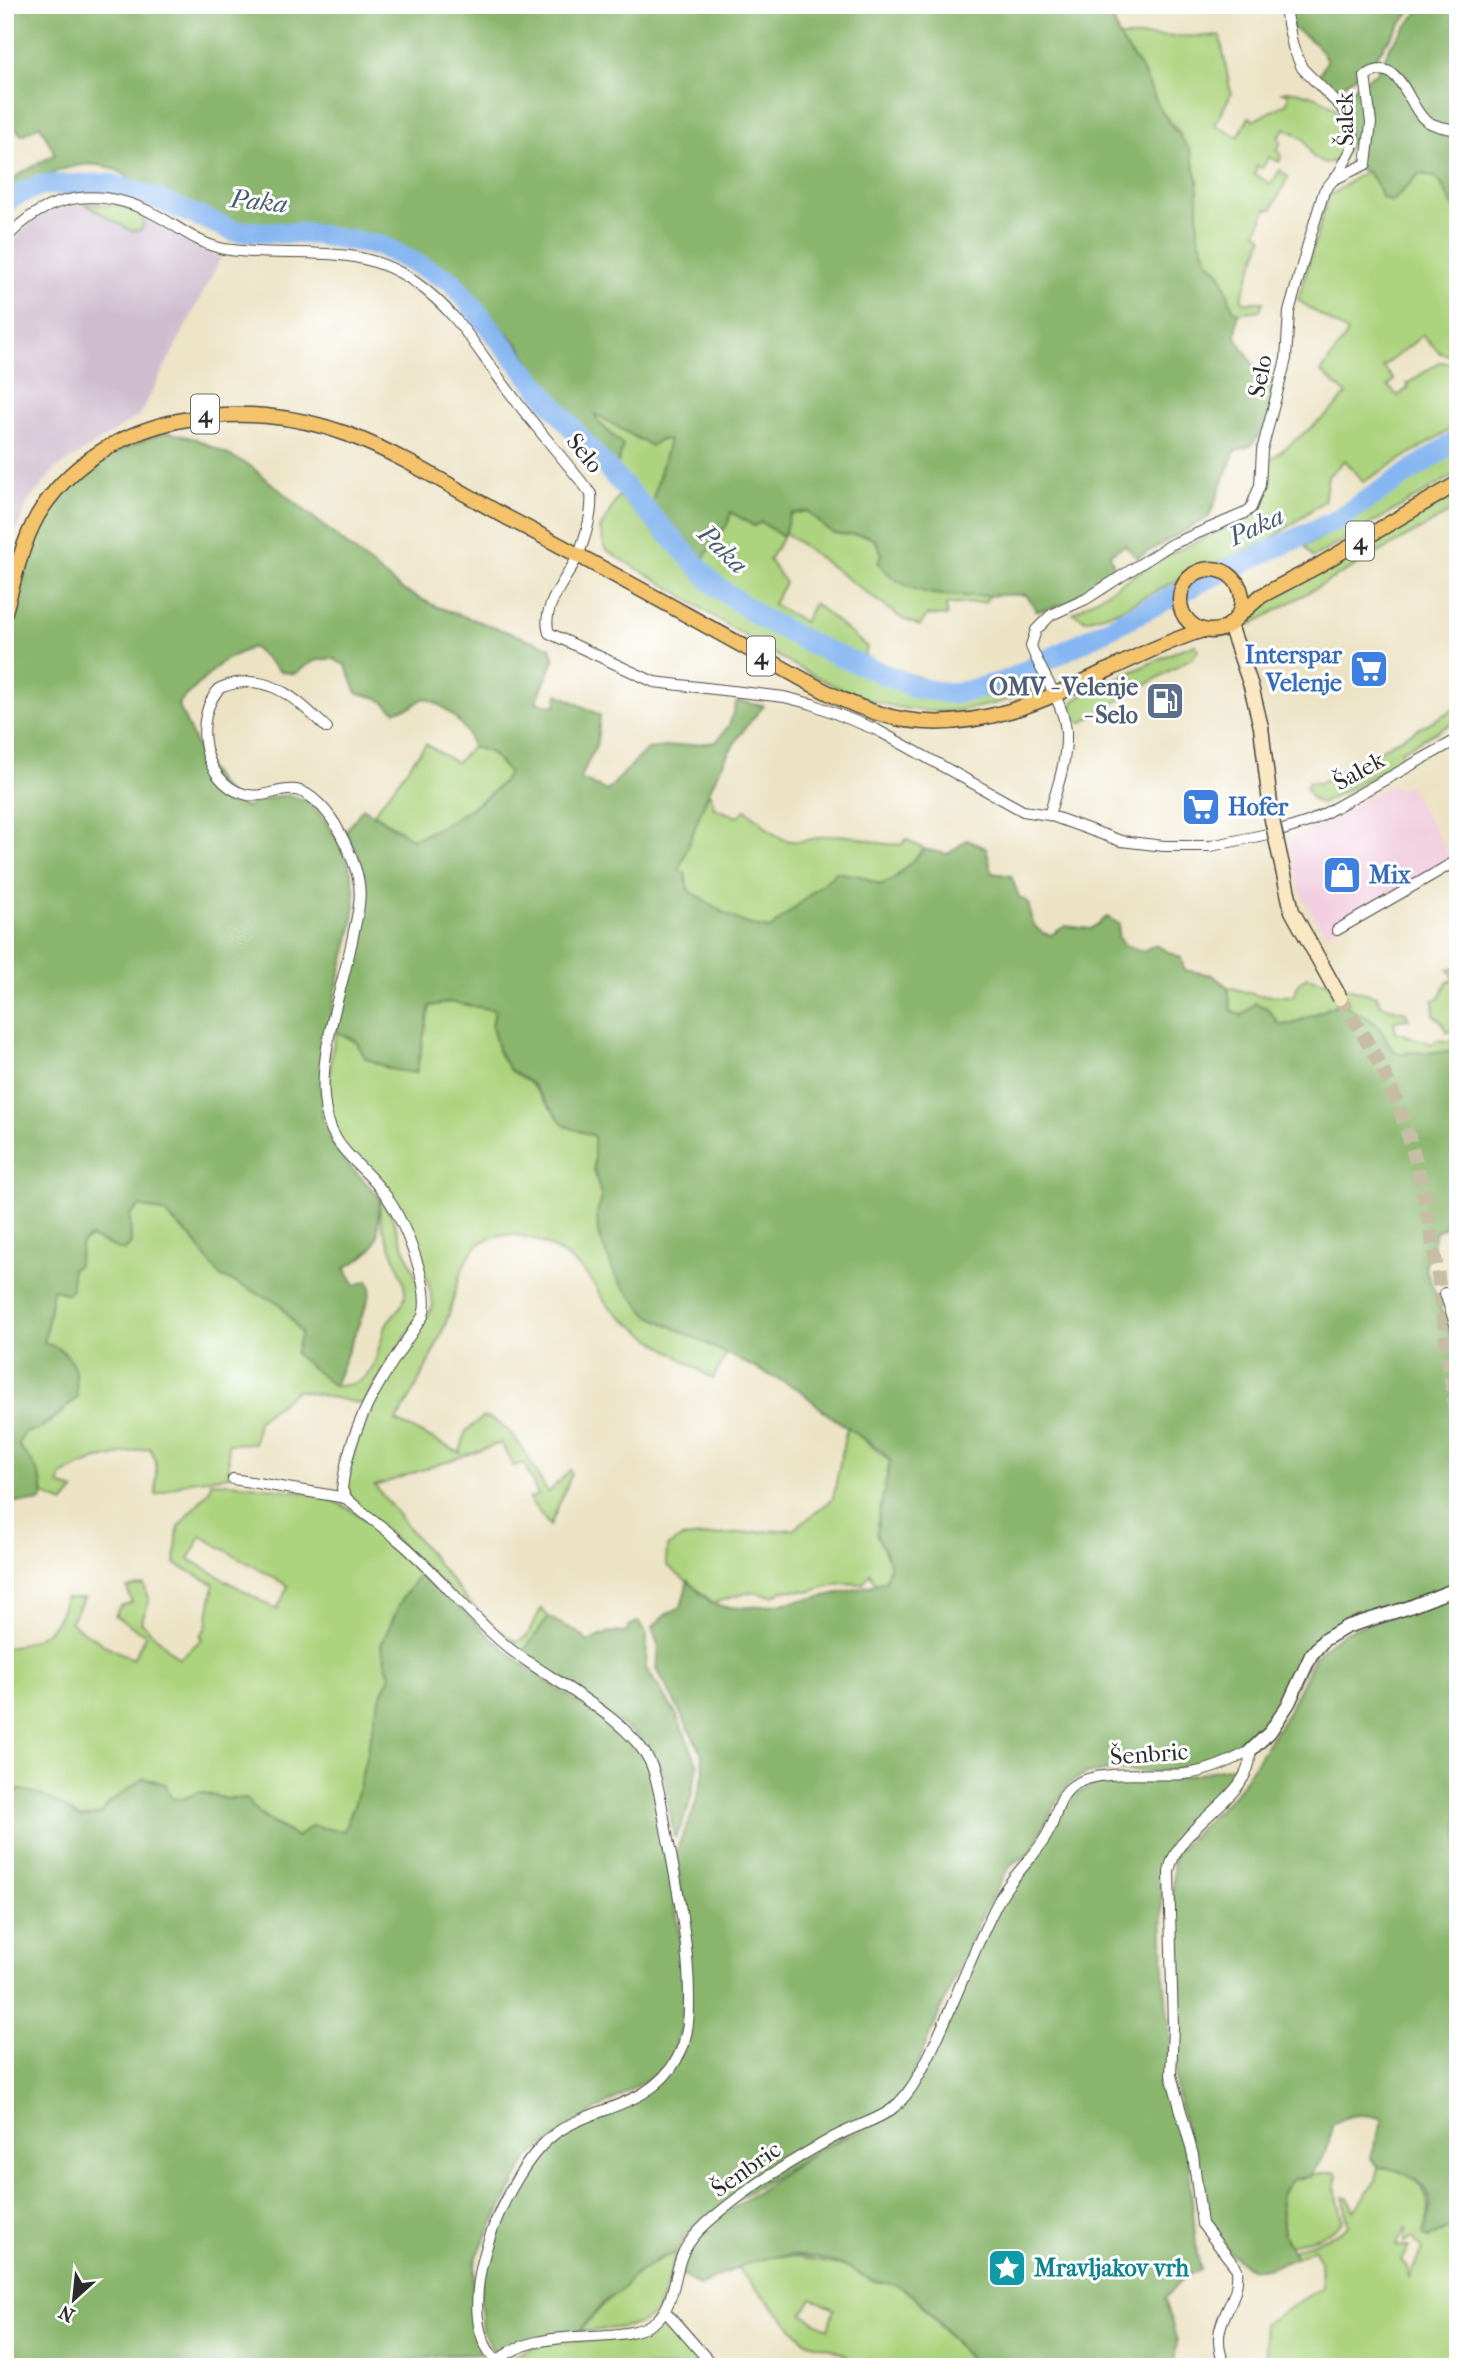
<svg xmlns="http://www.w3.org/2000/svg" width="1463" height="2372" viewBox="0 0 1463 2372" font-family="'IM FELL French Canon',serif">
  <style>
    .built { fill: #f2cfe0 }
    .industrial { fill: #cfbdcf }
    .green { fill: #acd37d; stroke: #6c7f54; stroke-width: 2; fill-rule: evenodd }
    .forest { fill: #89b56c; stroke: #5a704c; stroke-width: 2 }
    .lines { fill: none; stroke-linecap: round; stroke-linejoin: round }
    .river { stroke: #85b6f1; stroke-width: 21 }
    .secondary-tunnel { stroke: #c5bea5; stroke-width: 14; stroke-dasharray: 14 7; stroke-linecap: butt }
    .minor-casing { stroke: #484742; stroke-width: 12 }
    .tertiary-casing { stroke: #484742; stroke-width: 15 }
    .secondary-casing { stroke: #484742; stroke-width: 17 }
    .primary-casing { stroke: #484742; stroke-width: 17 }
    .minor { stroke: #fff; stroke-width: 10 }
    .tertiary { stroke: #fff; stroke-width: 12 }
    .secondary { stroke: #fae7c3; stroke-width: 14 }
    .primary { stroke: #f3c26a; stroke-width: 14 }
    .secondary-bridge-casing { stroke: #484742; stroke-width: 17; stroke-linecap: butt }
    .secondary-bridge { stroke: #fae7c3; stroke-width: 14 }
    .labels { text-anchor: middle; stroke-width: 6; stroke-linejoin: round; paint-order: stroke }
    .shield { fill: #fff; stroke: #6b6b6b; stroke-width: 2 }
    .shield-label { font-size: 23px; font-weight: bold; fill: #2b2b2b }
    .street-label { font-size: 24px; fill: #2b2b2b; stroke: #fff }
    .shop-label { font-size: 24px; font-weight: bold; fill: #366cbe; stroke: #fff; text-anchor: start }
    .service-label { font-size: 24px; font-weight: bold; fill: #4e5e75; stroke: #fff; text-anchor: end }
    .culture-label { font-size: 24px; font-weight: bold; fill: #0d838f; stroke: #fff; text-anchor: start }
    .water-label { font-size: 26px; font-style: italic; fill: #4a5c70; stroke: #fff }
  </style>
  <rect width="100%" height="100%" fill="#fff"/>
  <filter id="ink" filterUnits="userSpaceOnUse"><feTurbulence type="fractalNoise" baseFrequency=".0143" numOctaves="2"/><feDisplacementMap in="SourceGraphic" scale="14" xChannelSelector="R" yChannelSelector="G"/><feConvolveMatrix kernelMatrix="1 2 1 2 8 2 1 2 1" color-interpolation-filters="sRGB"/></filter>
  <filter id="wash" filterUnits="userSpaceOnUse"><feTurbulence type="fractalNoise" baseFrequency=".00686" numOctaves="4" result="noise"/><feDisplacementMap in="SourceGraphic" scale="28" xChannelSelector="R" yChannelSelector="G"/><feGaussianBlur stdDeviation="1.57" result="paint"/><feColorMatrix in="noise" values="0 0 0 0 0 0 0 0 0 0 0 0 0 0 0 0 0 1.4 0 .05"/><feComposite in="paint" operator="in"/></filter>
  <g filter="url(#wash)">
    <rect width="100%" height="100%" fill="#ece3c4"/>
    <path class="built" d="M1393 783 1397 790 1408 785 1452 860 1326 934 1309 909 1298 884 1289 842Z"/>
    <path class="industrial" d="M85 204 120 206 221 258 140 415 54 470 29 501 5 557V251L32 221 54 209Z"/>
    <g class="green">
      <path d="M1220 36 1231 94 1215 125 1238 137 1249 117 1255 120 1287 103 1289 94 1282 92C1293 89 1300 92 1310 95 1337 103 1345 117 1350 144L1341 161 1323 163 1312 156 1304 139 1285 128 1278 138 1281 141 1277 151 1282 155 1279 162 1269 157 1262 168 1257 166 1254 174 1271 184 1280 170 1288 177 1272 209H1266L1257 232 1263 237 1241 299 1244 302H1263L1260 310 1238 313 1233 309 1221 274 1208 261 1198 235V180L1179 132 1161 111 1143 72 1119 37Z"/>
      <path d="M1365 171 1378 184 1381 197 1392 202 1419 174 1438 178 1458 212V357L1440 353 1423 335 1383 367 1394 380 1388 386 1398 396 1409 387 1407 384 1439 362 1458 363V425L1363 482 1345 460 1328 476 1324 501 1267 542 1180 579 1117 611 1086 620 1073 613 1162 558 1253 515 1264 497 1265 464 1328 414 1347 394 1321 372 1348 333 1298 300 1328 197Z"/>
      <path d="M85 204 120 206 140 214 144 224 141 230 131 231Z"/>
      <path d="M594 413 645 443 670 439 652 503 676 528 731 512 754 526 761 522 783 537 769 560 785 583 773 604 804 622 814 603 867 647 864 657 931 682 932 687C843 658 747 617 682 548 659 524 640 496 616 471L623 445 597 421Z"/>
      <path d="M1458 445V473L1313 558 1305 546 1340 528Z"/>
      <path d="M1458 494V508L1252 624 1256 608Z"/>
      <path d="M619 495C646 523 671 553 700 579 746 621 804 648 860 672 890 684 919 697 952 698 982 699 1011 684 1037 672L1040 682 1037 689C941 730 877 711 790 663 754 642 720 622 686 598 660 580 631 567 605 549L600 529Z"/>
      <path d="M807 511C815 517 825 530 834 533 855 538 873 527 882 554L963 597 991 593 985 602 946 605 947 616 927 615 920 626 901 618 784 532 790 514Z"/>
      <path d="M1195 645 1199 649 1193 657 1081 723 1070 714 1074 701 1088 692 1179 650Z"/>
      <path d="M1458 707V720L1401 751 1404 759 1321 804 1313 800 1306 788 1308 782 1320 783Z"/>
      <path d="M426 744 456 763 472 747 490 752 509 773C496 796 438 831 412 839L374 813Z"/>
      <path d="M711 794 714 808 738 817 746 809C751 816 757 817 762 823 795 859 810 830 848 836 866 838 884 847 903 844L906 839 924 849 894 879 880 885 860 876 789 913 770 929 750 926 733 919 688 889 678 871 707 795Z"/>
      <path d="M1458 967V1031L1446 1032 1442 1022 1434 1015 1433 1000 1440 998 1447 982 1455 979 1448 969Z"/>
      <path d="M1307 977 1377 996 1380 1005 1406 1012 1409 1019 1394 1021 1396 1032 1433 1044 1436 1040 1458 1042V1052L1397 1053C1387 1045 1385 1034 1377 1025 1367 1015 1353 1014 1343 1002L1292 1024 1280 1025 1267 1008 1242 1016 1231 1010 1228 987 1256 995 1294 996 1299 982Z"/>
      <path d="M451 1002 496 1010 492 1026 499 1053 510 1070 530 1083 565 1126 594 1136V1169L602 1198 597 1213 688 1334 727 1353 713 1379C679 1357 643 1335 612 1309 602 1302 598 1289 590 1279 564 1247 498 1210 469 1256 456 1276 455 1300 446 1322 432 1357 416 1390 396 1421L460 1453 466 1431 483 1417C515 1423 532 1467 548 1493L570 1470 572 1473 550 1526 529 1499 538 1495 524 1463 513 1466 501 1443 375 1486 466 1599 496 1628 517 1642 527 1636 541 1609 549 1617 521 1655 349 1498C345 1484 349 1474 352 1460 366 1396 401 1361 433 1306 431 1283 408 1225 395 1206 377 1178 339 1157 332 1122 326 1092 330 1061 336 1032L416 1073 429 1006Z"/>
      <path d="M380 1198 390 1213 419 1284 421 1313 362 1404 297 1390 258 1420 254 1443 228 1444 229 1476 190 1481 156 1495V1461L150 1448 95 1460 63 1474 59 1485 75 1490 64 1503 44 1495 41 1480 18 1444 25 1432 38 1430 64 1412 44 1344 53 1288 62 1290 72 1268 77 1266 82 1243 90 1237 123 1250 130 1244V1215L140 1206 163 1212 193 1239 220 1276 279 1303 301 1333 318 1372 334 1386C377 1386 374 1359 385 1328 390 1313 407 1308 405 1291 401 1258 375 1231 380 1198Z"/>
      <path d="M847 1426 890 1461 877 1524 890 1563 886 1581 876 1584 870 1573 863 1584 841 1583 811 1591 783 1590 774 1596 749 1592 714 1603 666 1565 667 1547 681 1538 794 1529 833 1499Z"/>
      <path d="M211 1482C238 1483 311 1491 334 1501 368 1517 397 1544 423 1570L403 1597 381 1645 390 1677 379 1701 356 1800 344 1831 297 1837 234 1797 227 1799 199 1792 183 1799 109 1803 101 1814 79 1818C59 1801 32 1788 5 1789V1648C37 1641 58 1633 65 1598H84L70 1622 104 1645 133 1659 146 1635 115 1616 120 1606 132 1602 127 1588 144 1585 149 1601 141 1622 179 1659 202 1639 200 1636 206 1627 214 1584 175 1564 178 1527 209 1491ZM201 1536 288 1586 277 1610 189 1559Z"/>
      <path d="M1379 2167C1427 2172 1430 2196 1429 2237L1458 2226V2367H1267L1264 2324 1322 2287 1321 2261 1314 2248 1296 2258 1292 2250 1338 2233 1348 2225 1344 2197H1348L1354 2211 1376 2180ZM1406 2228 1405 2243 1413 2238 1422 2250 1409 2278 1407 2267 1401 2260 1409 2247 1396 2246Z"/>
      <path d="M1335 2172 1338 2174 1335 2189 1343 2219C1333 2236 1306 2239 1289 2245L1284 2235 1280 2196 1293 2178Z"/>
      <path d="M676 2253C655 2331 657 2323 579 2332 608 2301 634 2266 676 2253Z"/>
      <path d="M790 2256 849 2267 871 2280 893 2282 915 2297 976 2367H867L833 2349 805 2341 736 2267 761 2257ZM812 2298 834 2309 828 2329 803 2314Z"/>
      <path d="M666 2322 675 2327 710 2367H500C545 2323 618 2356 666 2322Z"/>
    </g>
    <g class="forest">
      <path d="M5 5H1109L1119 37 1143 72 1161 111 1190 150 1198 180V235L1208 261 1221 274 1233 309 1238 313 1236 337 1258 372 1278 382 1270 419 1251 446 1235 451 1209 517 1137 558 1125 545 1110 554 1116 574C1092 591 1066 607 1037 611L1026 595C976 593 912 609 878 562L882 554C872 524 855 539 834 533 825 530 815 517 807 511L790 514 783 537 761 522 754 526 731 512 728 523 703 559 652 503 669 440 660 439 651 446 595 414 597 421 623 445 616 471 578 430 518 344 460 285 434 265 400 247 352 234 298 225 243 226 136 185C107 153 66 164 33 183 23 189 13 193 5 201V188L18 175 55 154 40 125 22 135 5 121Z"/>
      <path d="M1287 5H1415L1369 66 1333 93 1317 79 1327 61C1319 45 1308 37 1292 28Z"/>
      <path d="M1424 5H1458V212C1442 197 1447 173 1419 174L1392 202 1381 197C1377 180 1369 169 1351 167L1349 162 1354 151 1339 98 1377 72 1391 45Z"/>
      <path d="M167 432 196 439 249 465 401 589 435 606 550 647 554 660 536 702 556 706 558 694 600 715 597 743 580 779 607 791 647 749 716 742 729 725 737 701 764 706C719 752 701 811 679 871L685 872 688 890C715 907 738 925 770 929L836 872 860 876 880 885 894 879 924 849 948 854 967 840 986 848 992 873 1011 876 1019 897 1028 902C1031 919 1032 932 1051 935L1065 926 1091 929 1107 917 1119 924 1118 937 1124 945 1143 951 1155 945 1181 958 1184 970 1212 975 1228 987 1231 1010 1242 1016 1255 1003 1267 1008 1280 1025 1292 1024 1343 1002C1353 1014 1367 1015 1377 1025 1385 1034 1387 1045 1397 1053L1458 1052V1222L1436 1231 1425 1266 1458 1356V1585L1326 1633 1282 1708 1255 1738 1213 1758 1168 1772 1109 1770 1087 1774 1072 1781 1054 1806 1030 1854 1014 1862 1006 1872 979 1921 908 2086 885 2111 705 2218 686 2236 676 2253 660 2258 633 2276 620 2292 609 2297 579 2332 492 2350 483 2333 480 2293 484 2260 507 2207 531 2167 560 2137 666 2075 684 2048 689 1946 676 1851 693 1813 704 1771 701 1752 657 1669 659 1647 652 1628 665 1615 681 1607 688 1581C696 1589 706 1601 717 1605 745 1615 855 1591 886 1581L890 1563 876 1533 890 1461 882 1451 826 1413 800 1390 648 1315 616 1278 598 1233 597 1213 602 1198 594 1169V1136L565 1126 531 1083 510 1070 499 1053 492 1026 495 1010 451 1002 430 1006 416 1073 390 1069 365 1058 355 1039 336 1032C349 977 376 917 360 861 357 851 350 841 346 831L363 808 412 839C438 831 496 796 509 773L490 752 472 747C468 726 445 704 424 698L411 707 395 711 378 698 357 693 346 666 332 658 314 661 294 674 280 671 252 647 223 661 178 704C196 743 208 784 246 808 267 795 295 789 314 807 323 816 329 827 336 837 374 902 344 940 333 1006 329 1027 329 1048 327 1070 325 1084 321 1102 323 1117 329 1153 358 1172 380 1198 374 1238 389 1244 345 1268L355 1285 368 1281 371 1288 369 1298 334 1386 295 1354 301 1333 279 1303 220 1276 193 1239 163 1212 140 1206 130 1215 131 1244 124 1251 90 1237 82 1243 77 1266 72 1268V1289L67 1294 53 1289 44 1343C76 1351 76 1371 77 1398L38 1430 25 1432 18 1444C22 1453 27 1454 32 1462 39 1471 42 1483 44 1495L40 1502H5V635C40 527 48 471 167 432Z"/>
      <path d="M423 1570C451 1598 478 1627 508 1652 551 1690 635 1729 657 1779L680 1938 685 2003 682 2026 670 2060 662 2071 588 2115 528 2158 476 2256 473 2287 476 2334 483 2354 443 2355 402 2363 399 2367H5V1789C32 1788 59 1801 79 1818L101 1814 109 1803 144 1778 166 1784 171 1798 183 1799 199 1792 227 1799 246 1798 263 1818 297 1837 312 1826 344 1831 356 1800 379 1701 390 1677 381 1645 403 1597Z"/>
      <path d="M1458 1592V2226L1429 2238 1423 2234C1425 2225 1430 2214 1430 2205 1429 2180 1400 2169 1379 2167L1370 2157 1383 2119C1363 2113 1349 2113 1332 2125L1327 2150 1310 2177 1293 2179 1280 2196 1284 2235 1296 2258C1284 2262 1270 2269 1257 2269 1241 2271 1210 2229 1203 2215L1176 2086 1173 1863 1177 1851 1238 1790 1288 1712 1315 1657 1328 1644 1345 1632Z"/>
      <path d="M549 1617C566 1629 573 1625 588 1642L610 1632 626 1633 629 1626 638 1622 647 1635 646 1668 676 1714 698 1765 688 1809 676 1837 674 1836 664 1775 654 1755 635 1734 521 1655Z"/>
      <path d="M1241 1765 1238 1775 1225 1791 1181 1832 1168 1849 1161 1869 1164 1978 1170 2037 1168 2085 1188 2157 1197 2255 1201 2269 1184 2277 1165 2298 1177 2342 1173 2367H976C956 2344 938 2318 916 2298 898 2281 891 2286 872 2280 863 2278 857 2270 848 2267 787 2244 753 2258 699 2286L680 2274 683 2256 708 2225 822 2148 897 2114 909 2100 924 2074 986 1925 1027 1865 1068 1797 1107 1779 1166 1780Z"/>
    </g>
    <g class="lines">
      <path class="river" d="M5 204 10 198 40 185 111 184 162 201 234 231 314 234 381 246 451 281 586 445 715 585 760 617 811 644 917 688 954 694 1006 681 1207 579 1335 521 1458 440"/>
    </g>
  </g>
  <g filter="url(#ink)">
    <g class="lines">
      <path class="secondary-tunnel" d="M1340 998C1362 1032 1383 1067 1398 1105 1437 1210 1442 1324 1458 1434"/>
      <g class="minor-casing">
        <g id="minor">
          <path d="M1335 179 1366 164 1371 123 1365 76C1398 54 1406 99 1422 117 1430 126 1446 128 1458 130"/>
          <path d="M5 240C47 191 102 186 158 216 180 228 199 244 224 249 290 260 355 239 415 282 458 312 477 350 508 390 534 426 564 459 591 494 593 513 586 535 579 553 569 578 540 605 549 633L654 682 784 697 812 704 877 730 1023 811 1049 815 1121 841 1164 846H1211L1277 832 1311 821 1458 739"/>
          <path d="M327 728C295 698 266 669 220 688 192 717 202 782 244 794 262 800 279 787 296 790 312 793 327 811 335 824 344 840 354 860 358 878 363 899 356 920 352 941 342 988 320 1049 324 1097 328 1152 360 1159 387 1197 404 1222 432 1287 423 1316 386 1371 349 1422 342 1489L346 1498C362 1513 381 1525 398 1540 438 1573 469 1616 510 1649 550 1680 630 1718 651 1764 659 1784 662 1808 666 1829 677 1886 690 1947 689 2005 689 2024 686 2043 677 2059 649 2108 596 2105 556 2133 506 2169 445 2311 497 2361"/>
          <path d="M1049 815C1057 789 1067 761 1066 733 1065 704 1041 674 1031 646L1036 630 1051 615 1086 599 1170 545 1245 513 1251 508 1260 485 1262 450 1286 359 1289 312 1308 244 1324 191 1339 173 1352 148V131L1345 111 1302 68 1293 47 1284 5"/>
          <path d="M1337 930 1458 860"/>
          <path d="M1445 1293 1458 1333"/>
          <path d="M233 1479 346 1498"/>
          <path d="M665 2311 714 2367"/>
          <path d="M492 2367C534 2318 624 2351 657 2320 676 2302 673 2273 684 2251 690 2240 699 2230 708 2222 743 2191 786 2164 827 2141 870 2116 892 2124 919 2075 950 2019 969 1956 999 1900 1012 1874 1037 1856 1049 1831 1057 1816 1058 1795 1074 1785 1100 1768 1155 1777 1185 1774 1209 1771 1229 1762 1250 1751"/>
          <path d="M1225 2367C1205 2318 1241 2309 1237 2269L1202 2224 1193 2155 1171 2075 1173 2027 1169 1872C1177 1822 1254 1798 1250 1751"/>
        </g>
      </g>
      <g class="tertiary-casing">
        <path id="tertiary" d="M1250 1751 1270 1732 1289 1703 1311 1655 1324 1640 1346 1627 1407 1608 1458 1588"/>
      </g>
      <g class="secondary-casing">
        <path id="secondary" d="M1230 625 1251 686 1261 727"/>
      </g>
      <g class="primary-casing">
        <g id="primary">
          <circle cx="1211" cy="600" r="31"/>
          <path d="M5 612C15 577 23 536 43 507 109 411 244 396 347 434 403 455 456 490 508 518 591 561 672 607 754 652 802 678 851 711 906 720 1014 737 1105 661 1203 630"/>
          <path d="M1237 617 1261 596 1316 567 1458 483"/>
        </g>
      </g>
      <use href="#minor" class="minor"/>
      <use href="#tertiary" class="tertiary"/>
      <use href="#secondary" class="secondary"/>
      <use href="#primary" class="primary"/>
      <g class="secondary-bridge-casing">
        <path id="secondary-bridge" d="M1261 727 1272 820 1292 911 1340 998"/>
      </g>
      <use href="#secondary-bridge" class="secondary-bridge"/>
    </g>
  </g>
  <defs>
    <g id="supermarket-square" transform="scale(2.0125)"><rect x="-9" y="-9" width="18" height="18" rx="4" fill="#3f7fe0" stroke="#fff"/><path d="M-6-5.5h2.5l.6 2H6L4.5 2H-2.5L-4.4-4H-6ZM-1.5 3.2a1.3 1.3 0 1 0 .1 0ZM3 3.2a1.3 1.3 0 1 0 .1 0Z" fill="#fff"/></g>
    <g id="fuel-square" transform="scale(2.0125)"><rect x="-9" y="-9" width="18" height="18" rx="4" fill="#5c6f8a" stroke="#fff"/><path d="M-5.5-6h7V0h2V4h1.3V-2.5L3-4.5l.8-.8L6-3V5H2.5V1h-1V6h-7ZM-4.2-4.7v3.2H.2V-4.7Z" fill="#fff"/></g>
    <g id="shop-square" transform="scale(2.0125)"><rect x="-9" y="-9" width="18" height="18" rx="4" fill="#3f7fe0" stroke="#fff"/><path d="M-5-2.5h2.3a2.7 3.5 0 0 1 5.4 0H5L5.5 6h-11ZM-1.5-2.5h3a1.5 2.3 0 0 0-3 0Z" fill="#fff"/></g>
    <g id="sight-square" transform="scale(2.0125)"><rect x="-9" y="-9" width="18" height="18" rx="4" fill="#0f9aa8" stroke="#fff"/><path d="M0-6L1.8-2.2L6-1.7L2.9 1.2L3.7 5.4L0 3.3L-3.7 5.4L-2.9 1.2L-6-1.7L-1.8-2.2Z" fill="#fff"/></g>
  </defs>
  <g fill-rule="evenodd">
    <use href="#supermarket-square" x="1369" y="669"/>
    <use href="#fuel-square" x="1165" y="701"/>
    <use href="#supermarket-square" x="1201" y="807"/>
    <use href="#shop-square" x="1342" y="875"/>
    <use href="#sight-square" x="1007" y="2268"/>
  </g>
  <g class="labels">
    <g class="shield">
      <rect x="191" y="394.5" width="28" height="39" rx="5"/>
      <rect x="1346" y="521.5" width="28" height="39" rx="5"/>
      <rect x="747" y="636.5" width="28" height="39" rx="5"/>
    </g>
    <g class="shield-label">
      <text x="205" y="422">4</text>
      <text x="1360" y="549">4</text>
      <text x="761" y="664">4</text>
    </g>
    <g class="street-label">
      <text transform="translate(1345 119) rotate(-91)" y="8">Šalek</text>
      <text transform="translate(1260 376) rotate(-79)" y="8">Selo</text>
      <text transform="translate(585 453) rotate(51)" y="8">Selo</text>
      <text transform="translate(1359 771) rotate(-29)" y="8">Šalek</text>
      <text transform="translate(1149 1754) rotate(-4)" y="8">Šenbric</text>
      <text transform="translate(746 2169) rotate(-35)" y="8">Šenbric</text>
    </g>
    <g class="shop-label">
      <text x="1342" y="663" text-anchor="end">Interspar<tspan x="1342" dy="28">Velenje</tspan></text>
      <text x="1228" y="815">Hofer</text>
      <text x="1369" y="883">Mix</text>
    </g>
    <g class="service-label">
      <text x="1138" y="695">OMV - Velenje<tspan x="1138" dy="28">- Selo</tspan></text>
    </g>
    <g class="culture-label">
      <text x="1034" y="2276">Mravljakov vrh</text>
    </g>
    <g class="water-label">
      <text transform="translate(259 201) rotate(6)" y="9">Paka</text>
      <text transform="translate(1256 526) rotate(-25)" y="9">Paka</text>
      <text transform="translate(723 549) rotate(44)" y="9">Paka</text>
    </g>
  </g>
  <rect width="1463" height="2372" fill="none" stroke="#fff" stroke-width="28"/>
  <g transform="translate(74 2299) rotate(207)" stroke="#ffffff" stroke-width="5" paint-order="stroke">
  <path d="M0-5L12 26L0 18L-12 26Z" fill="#2b2b2b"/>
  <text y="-10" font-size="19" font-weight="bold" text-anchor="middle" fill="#2b2b2b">N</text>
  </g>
</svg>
